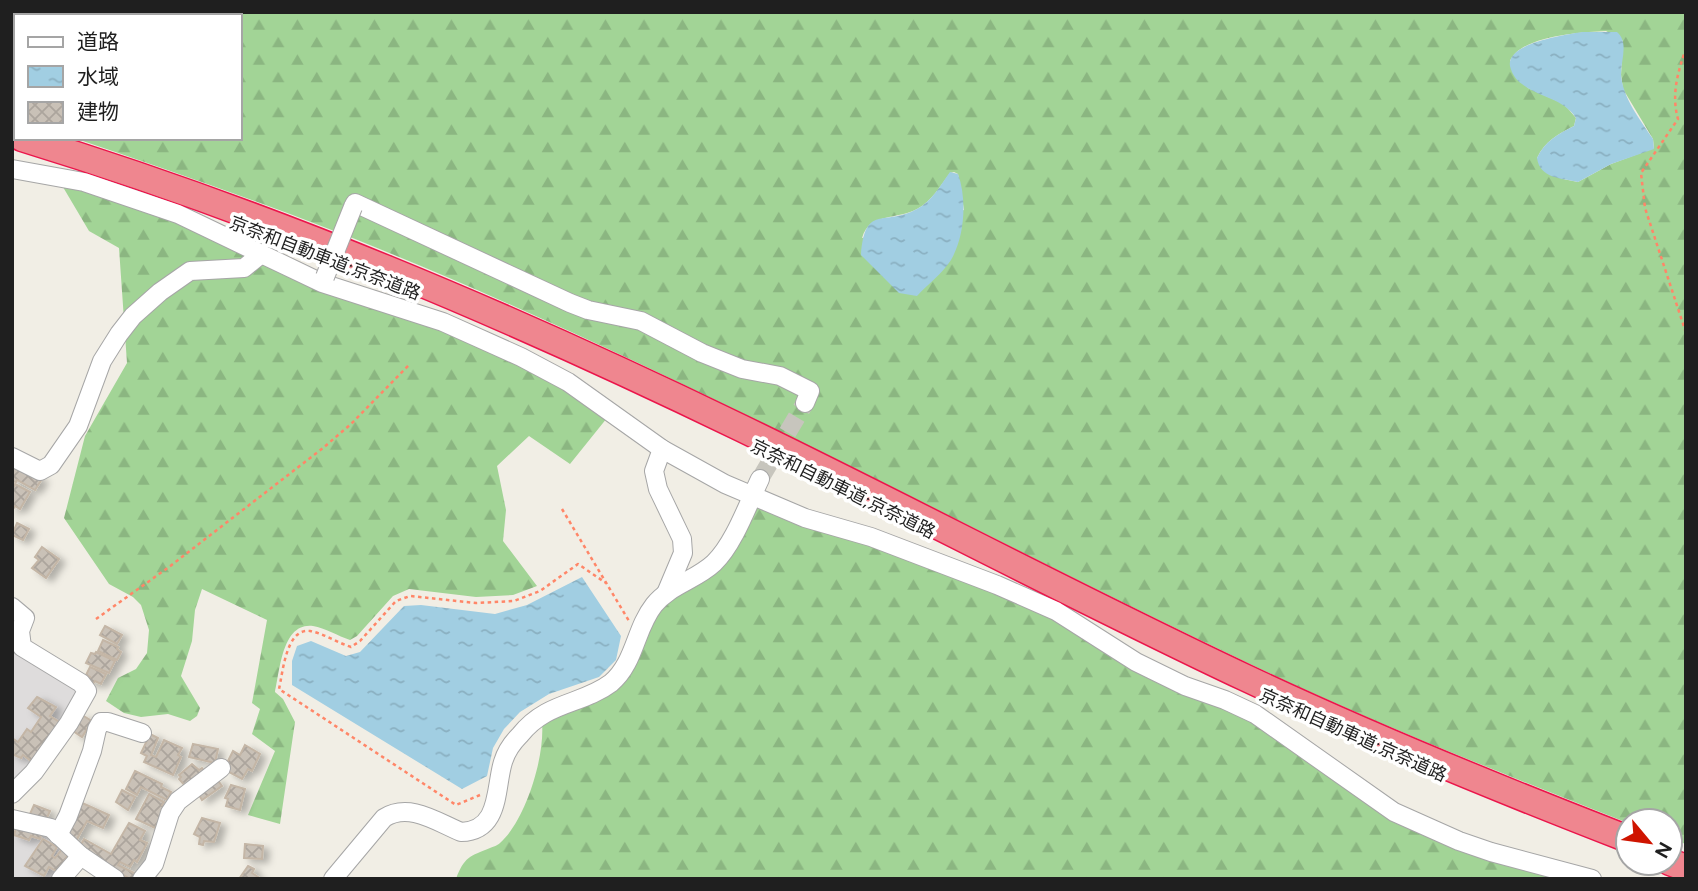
<svg xmlns="http://www.w3.org/2000/svg" width="1698" height="891" viewBox="0 0 1698 891" font-family="Figtree,'Noto Sans JP',sans-serif">
  <style>
    .residential { fill: #dedcdc }
    .forest { fill: url(#forest-firs); fill-rule: evenodd }
    .water { fill: url(#water-ripples) }
    .building { fill: url(#building-cross-hatch); stroke: #c4b6a6; stroke-width: 2; filter: url(#shadow) }
    .lines { fill: none; stroke-linecap: round; stroke-linejoin: round }
    .minor-tunnel { stroke: #c7c5bd; stroke-width: 18; stroke-dasharray: 18 9; stroke-linecap: butt }
    .minor-casing { stroke: #a6a6a6; stroke-width: 20 }
    .highway-casing { stroke: #eb154b; stroke-width: 29 }
    .path { stroke: #ff8668; stroke-width: 2.5; stroke-dasharray: 3.5 3.5; stroke-linecap: butt }
    .minor { stroke: #fff; stroke-width: 18 }
    .highway { stroke: #ef868f; stroke-width: 26 }
    .minor-bridge-casing { stroke: #a6a6a6; stroke-width: 20; stroke-linecap: butt }
    .minor-bridge { stroke: #fff; stroke-width: 18 }
    .labels { text-anchor: middle; stroke-width: 7; stroke-linejoin: round; paint-order: stroke }
    .street-label { font-size: 18px; fill: #1f1f1f; stroke: #fff }
  </style>
  <defs>
    <pattern id="forest-firs" width="22" height="20" patternUnits="userSpaceOnUse" patternTransform="scale(1.75)"><rect width="22" height="20" fill="#a2d496"/><path d="M5 1l3.5 6h-7zM16 11l3.5 6h-7z" fill="#8bb681"/></pattern>
    <pattern id="water-ripples" width="26" height="14" patternUnits="userSpaceOnUse" patternTransform="scale(1.75)"><rect width="26" height="14" fill="#a1cee2"/><path d="M2 4q2-2 4 0t4 0M15 11q2-2 4 0t4 0" fill="none" stroke="#8ab0c1"/></pattern>
    <pattern id="building-cross-hatch" width="8" height="8" patternUnits="userSpaceOnUse" patternTransform="scale(1.75)"><rect width="8" height="8" fill="#c9c1b7"/><path d="M0 0l8 8M0 8l8-8" fill="none" stroke="#aca59d"/></pattern>
    <filter id="shadow"><feDropShadow dx="6" dy="3.5" stdDeviation="3.5" flood-color="#0004"/></filter>
  </defs>
  <rect width="100%" height="100%" fill="#f1eee5"/>
  <g class="residential">
    <path d="M12 610 21 617 17 633 82 688 68 721 12 785Z"/>
    <path d="M12 822 44 832 71 854 57 879H12Z"/>
  </g>
  <g class="forest">
    <path d="M12 12H1686V844L1670 839V821H1628V823C1501 773 1374 723 1250 664 962 527 683 373 387 252 284 210 180 174 74 138H240V16H16V104L12 103ZM1606 31 1623 41 1621 75 1623 89 1653 139 1654 148 1611 164 1578 182 1563 179 1537 158C1545 141 1558 134 1574 126L1576 118 1564 104 1528 88 1510 61C1520 36 1582 32 1606 31ZM954 172 958 174 964 210 862 238C869 212 898 220 917 209 932 201 940 186 950 173Z"/>
    <path d="M60 182 125 202 440 328 564 387 607 418 570 464 529 436 497 466 506 510 503 541 537 586 513 595 476 597 409 589 393 596 357 636 350 640C338 636 325 628 313 626 282 622 280 671 275 692L283 699 295 722 280 824 248 815 275 751 252 734 260 709 252 703 267 620 202 589 195 610 192 641 181 676 200 708 197 716 190 721 168 714 141 717 124 713 106 701 118 678 136 669 147 653 149 630 141 605 133 597 109 584 64 518 85 436 127 363 119 248 89 231Z"/>
    <path d="M759 504 869 543 1053 616 1252 719 1349 790 1551 879H456C464 857 470 856 490 848 493 847 498 845 500 843 526 820 545 756 542 723L596 698 659 608 681 590 751 508Z"/>
  </g>
  <g class="water">
    <path d="M1582 32H1617C1629 42 1621 60 1621 74 1622 97 1641 121 1653 139L1654 149 1611 164 1578 182C1562 178 1540 179 1537 158 1545 141 1558 134 1574 126L1576 118C1563 98 1540 98 1522 84 1516 80 1512 74 1510 66 1506 43 1565 35 1582 32Z"/>
    <path d="M950 172 958 174C967 199 965 236 951 260 943 273 927 285 917 296L899 293 861 255C865 203 884 227 917 209 932 201 940 186 950 172Z"/>
    <path d="M582 577 621 636 616 660 599 677 549 694 520 712 504 729 493 748 487 776 462 789 292 685V661L297 646 311 641 346 656 360 652 404 606 421 605 495 614 527 605Z"/>
  </g>
  <g class="building">
    <path d="M12 467 42 479 35 490 17 480 16 482 12 481Z"/>
    <path d="M15 484 30 492 20 509 15 506 12 511V490Z"/>
    <path d="M17 523 29 529 23 540 12 535Z"/>
    <path d="M42 547 59 559 46 578 32 568 39 560 35 557Z"/>
    <path d="M105 626 122 635 117 644 100 635Z"/>
    <path d="M103 640 118 647 117 649 121 652 117 660 98 651Z"/>
    <path d="M96 652 115 661 109 673 86 663 91 653 95 654Z"/>
    <path d="M90 667 106 674 101 684 95 681 93 684 88 681 90 677 86 675Z"/>
    <path d="M37 697 56 707 50 716 61 723 46 746 43 744 31 761 23 755 21 758 12 754V738L18 742 27 729 31 732 41 717 28 708Z"/>
    <path d="M82 715 92 721 82 737 73 731Z"/>
    <path d="M150 734 158 738 151 755 156 757 164 740 182 748 178 755 181 757 173 775 144 762 147 756 141 753Z"/>
    <path d="M193 744 218 749 215 763 189 757Z"/>
    <path d="M245 745 260 754 252 771 248 769 242 779 229 772 228 770 230 765 227 763 233 751 240 755Z"/>
    <path d="M192 764 199 770 202 768 206 773 186 787 179 779 181 777 179 775Z"/>
    <path d="M135 771 162 784 161 787 171 792 167 800 141 787 137 795 126 789Z"/>
    <path d="M217 779 222 786 202 800 199 795Z"/>
    <path d="M231 785 245 789 240 810 226 806 228 799 225 798Z"/>
    <path d="M122 790 135 797 128 810 116 802Z"/>
    <path d="M149 794 164 802 162 805 166 807 155 828 136 819Z"/>
    <path d="M80 802 109 815 103 828 87 821 76 841 67 837Z"/>
    <path d="M34 805 50 811 46 820 30 814Z"/>
    <path d="M202 818 220 823 214 842 204 841 203 845 199 844 200 837 194 834Z"/>
    <path d="M129 823 145 831 140 840 147 843 137 862 134 860 130 867 120 862 118 865 138 875 136 879H130L79 848 84 839 111 854Z"/>
    <path d="M17 824 42 832 40 839 31 836 29 840 14 835Z"/>
    <path d="M43 839 57 847 52 856 55 858 62 849 69 853 58 872 49 867 44 876 25 866Z"/>
    <path d="M245 844 263 846 262 859 244 858Z"/>
    <path d="M248 866 254 869 252 873 261 879H239Z"/>
  </g>
  <g class="lines">
    <path class="minor-tunnel" d="M760 479 805 403"/>
    <g class="minor-casing">
      <g id="minor">
        <path d="M12 169 84 182 178 214 322 283 443 322 521 357 568 382 662 449 725 484 805 518 871 537 997 585 1056 611 1136 662 1185 686 1225 700 1255 714 1394 812 1459 841 1491 852 1592 879"/>
        <path d="M353 207 355 203 570 303 588 310 641 321 702 353 742 369 780 376 810 391 805 403"/>
        <path d="M662 449 654 471 658 489 682 539 683 553 667 591"/>
        <path d="M12 457 40 471 51 465 78 426 102 361 119 334 133 316 160 292 190 271 244 268 260 255"/>
        <path d="M12 607 25 618 20 631 22 647 81 683 87 691 69 723 34 772 12 794"/>
        <path d="M12 819 51 828 81 856 115 879"/>
        <path d="M58 835 68 816 92 751 97 729 101 722H108L142 733"/>
        <path d="M61 879 81 856"/>
        <path d="M142 879 154 864 170 813 178 801 221 768"/>
        <path d="M333 879 384 818C409 802 437 822 461 832 501 831 495 787 503 762 506 752 513 742 520 735 547 701 582 705 611 683 635 663 635 629 654 605 670 585 696 580 714 563 734 544 748 504 760 479"/>
      </g>
    </g>
    <g class="highway-casing">
      <g id="highway">
        <path d="M22 138C270 214 508 315 741 428 910 510 1076 598 1246 678 1371 737 1499 789 1628 839"/>
        <path d="M1670 862 1686 868"/>
      </g>
    </g>
    <g class="path">
      <path d="M1686 48C1678 72 1671 94 1678 119L1641 173 1645 208 1686 333"/>
      <path d="M562 509 629 621"/>
      <path d="M96 619 169 567 323 448 351 424 410 364"/>
      <path d="M480 795 456 805 279 689C283 672 286 628 310 631 323 633 338 643 351 647L360 641 396 601 410 596 476 603 514 601 540 591 578 564 606 583"/>
    </g>
    <use href="#minor" class="minor"/>
    <use href="#highway" class="highway"/>
    <g class="minor-bridge-casing">
      <path id="minor-bridge" d="M325 277 353 207"/>
    </g>
    <use href="#minor-bridge" class="minor-bridge"/>
  </g>
  <g class="labels">
    <g class="street-label">
      <text transform="translate(325 258) rotate(21)" y="6">京奈和自動車道;京奈道路</text>
      <text transform="translate(843 489) rotate(26)" y="6">京奈和自動車道;京奈道路</text>
      <text transform="translate(1353 735) rotate(24)" y="6">京奈和自動車道;京奈道路</text>
    </g>
  </g>
  <rect width="1698" height="891" fill="none" stroke="#1f1f1f" stroke-width="28"/>
  <rect x="14" y="14" width="228" height="126" fill="#ffffff" stroke="#a5a5a5" stroke-width="2"/>
  <rect x="28" y="37" width="35" height="10" fill="#ffffff" stroke="#a5a5a5" stroke-width="2"/>
  <text x="77" y="49" font-size="21" fill="#1f1f1f">道路</text>
  <rect x="28" y="66" width="35" height="21" fill="url(#water-ripples)" stroke="#a5a5a5" stroke-width="2"/>
  <text x="77" y="84" font-size="21" fill="#1f1f1f">水域</text>
  <rect x="28" y="102" width="35" height="21" fill="url(#building-cross-hatch)" stroke="#a5a5a5" stroke-width="2"/>
  <text x="77" y="119" font-size="21" fill="#1f1f1f">建物</text>
  <g transform="translate(1649 842) rotate(119)"><circle r="33" fill="#ffffff" stroke="#a5a5a5" stroke-width="2"/>
  <path d="M0-5L12 26L0 18L-12 26Z" fill="#cf1400"/>
  <text y="-10" font-size="19" font-weight="bold" text-anchor="middle" fill="#1f1f1f">N</text>
  </g>
</svg>
